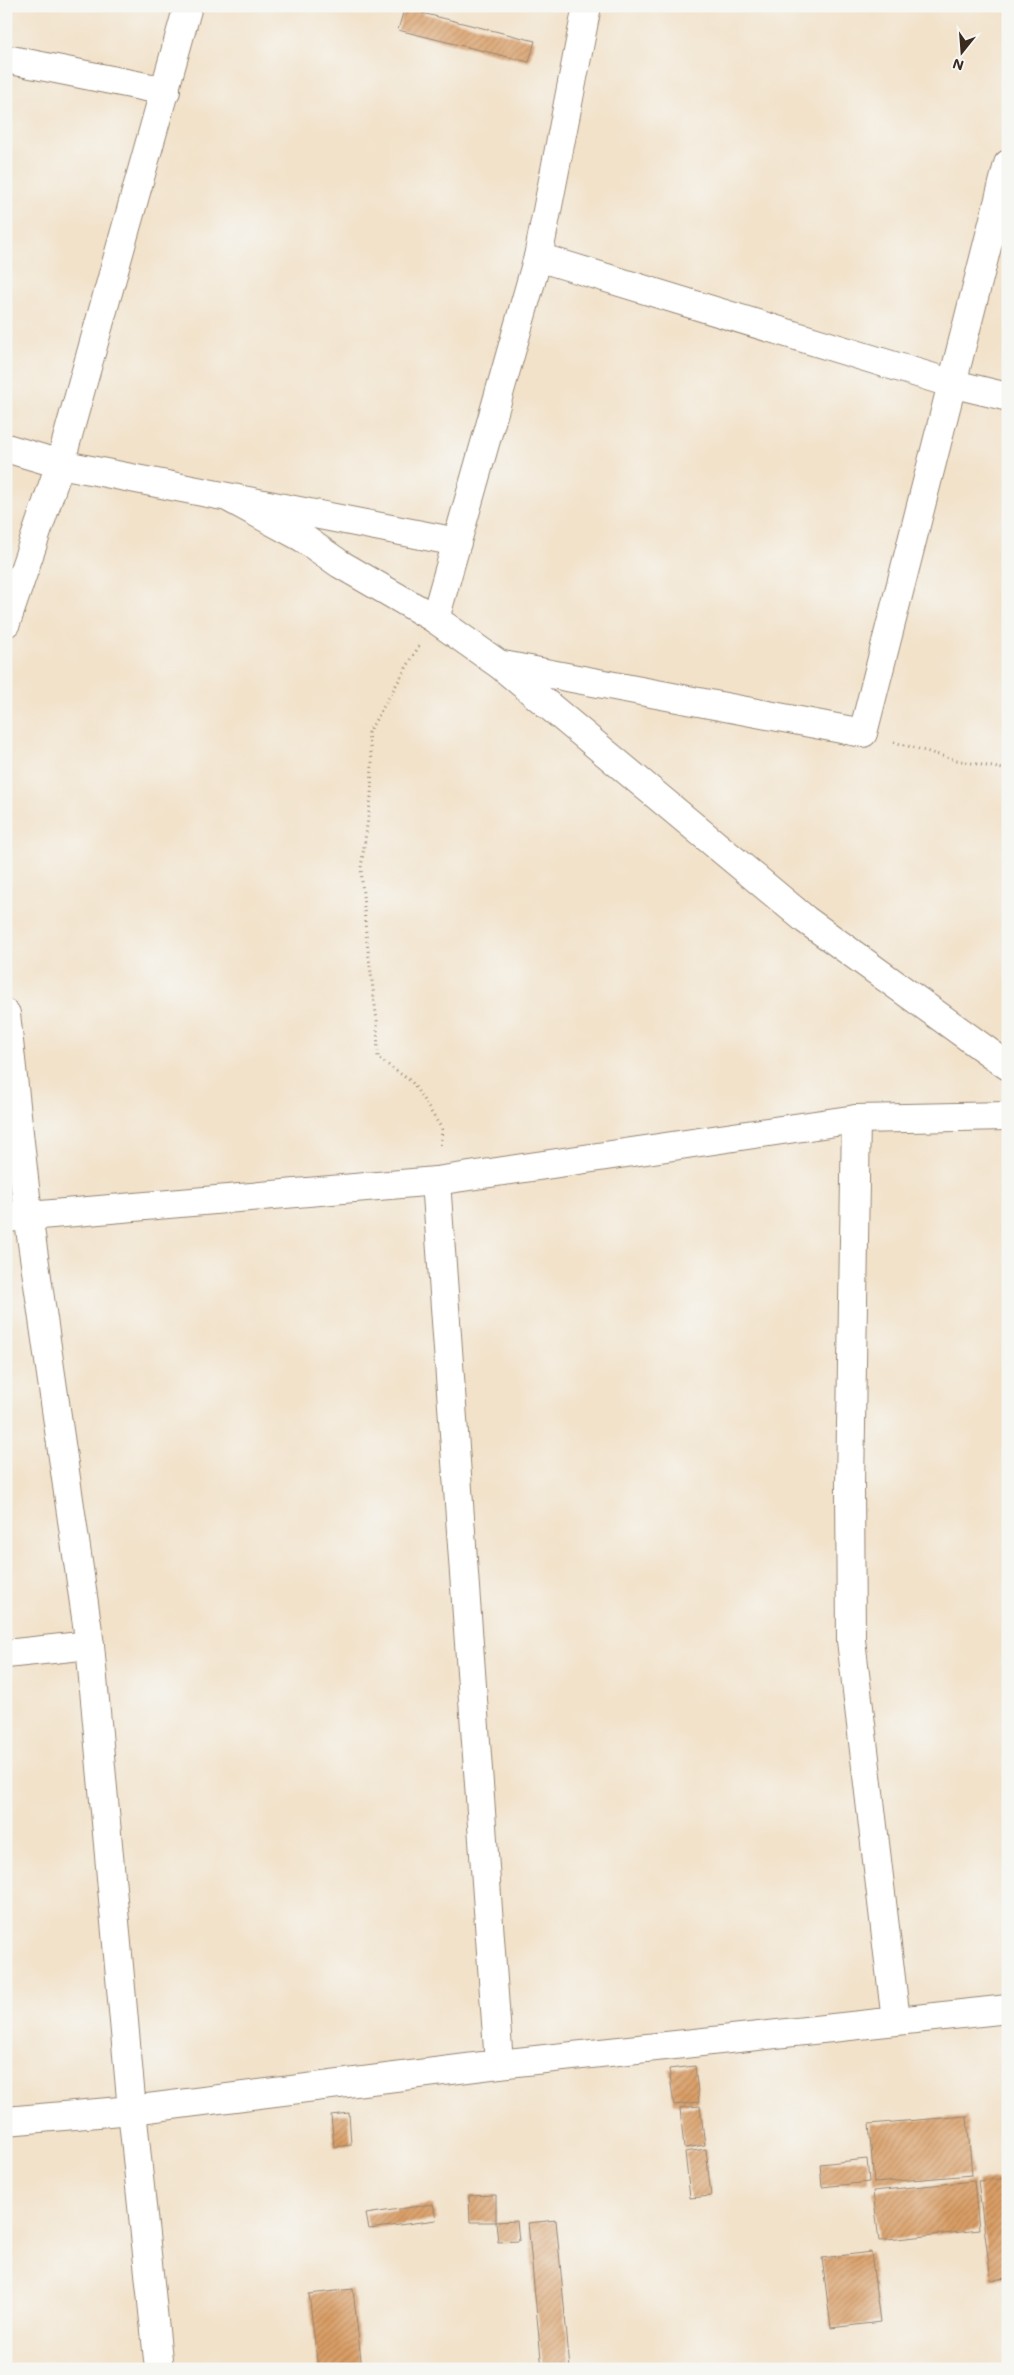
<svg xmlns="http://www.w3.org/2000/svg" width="1014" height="2375" viewBox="0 0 1014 2375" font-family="Mali,sans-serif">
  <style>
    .building { fill: url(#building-hatch) }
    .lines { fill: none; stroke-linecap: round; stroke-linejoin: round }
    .minor-casing { stroke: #968674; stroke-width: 30 }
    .path { stroke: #968674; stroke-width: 3; stroke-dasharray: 1 4; stroke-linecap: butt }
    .minor { stroke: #fff; stroke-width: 28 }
  </style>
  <defs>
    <pattern id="building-hatch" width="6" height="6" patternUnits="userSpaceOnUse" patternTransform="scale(1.25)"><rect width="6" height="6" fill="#da9e66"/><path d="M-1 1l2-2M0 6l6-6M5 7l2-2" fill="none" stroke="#b28153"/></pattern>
  </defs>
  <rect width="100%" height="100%" fill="#f6f6f2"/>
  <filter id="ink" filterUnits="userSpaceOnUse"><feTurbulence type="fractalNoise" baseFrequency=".02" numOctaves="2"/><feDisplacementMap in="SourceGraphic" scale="10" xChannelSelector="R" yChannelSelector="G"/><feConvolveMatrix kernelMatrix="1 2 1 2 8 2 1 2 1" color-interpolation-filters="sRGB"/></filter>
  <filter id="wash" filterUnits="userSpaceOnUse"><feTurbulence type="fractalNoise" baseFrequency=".0096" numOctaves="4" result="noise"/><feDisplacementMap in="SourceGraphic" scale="20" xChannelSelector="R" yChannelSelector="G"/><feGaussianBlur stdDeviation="1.12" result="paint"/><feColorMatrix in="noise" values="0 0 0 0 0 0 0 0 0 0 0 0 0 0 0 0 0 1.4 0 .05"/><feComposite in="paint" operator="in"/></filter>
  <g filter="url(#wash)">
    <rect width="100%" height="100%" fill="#f2e2ca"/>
    <g id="blocks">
      <g class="building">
        <path d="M405 6 423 7 422 13 535 41 529 62 398 30Z"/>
        <path d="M695 2066 699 2102 674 2105 669 2069Z"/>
        <path d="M700 2106 705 2145 684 2148 680 2108Z"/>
        <path d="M349 2113 351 2145 334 2147 331 2115Z"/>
        <path d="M967 2116 972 2175 874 2183 869 2124Z"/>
        <path d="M706 2149 711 2196 690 2198 685 2152Z"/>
        <path d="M867 2159 869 2182 822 2187 820 2164Z"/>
        <path d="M1008 2178V2278L991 2280 978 2181Z"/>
        <path d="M974 2181 979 2230 879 2241 873 2191Z"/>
        <path d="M496 2195V2222H470L469 2196Z"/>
        <path d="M433 2204 436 2220 369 2229 366 2214Z"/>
        <path d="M556 2220 570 2369H542L528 2223Z"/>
        <path d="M517 2221 519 2241 498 2242 496 2222Z"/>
        <path d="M871 2252 880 2322 831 2328 822 2258Z"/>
        <path d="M353 2289 362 2369H318L309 2294Z"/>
      </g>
    </g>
  </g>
  <g filter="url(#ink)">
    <use href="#blocks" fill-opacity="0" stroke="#968674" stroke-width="1"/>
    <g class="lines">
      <g class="minor-casing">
        <g id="minor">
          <path d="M6 59 166 91"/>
          <path d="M538 257 950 383 1008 397"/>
          <path d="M6 448 60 464 457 542"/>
          <path d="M231 499 303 538 340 564 435 619 500 665 806 920 1008 1066"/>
          <path d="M435 619 538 257 587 6"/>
          <path d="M6 623 60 464 188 6"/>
          <path d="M503 665 863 733 1008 164"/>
          <path d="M6 1014 28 1215 90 1645 132 2110 159 2369"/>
          <path d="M856 1119 850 1486 851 1640 896 2021"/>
          <path d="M436 1181 499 2064"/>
          <path d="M6 1218 436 1181 856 1119 1008 1116"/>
          <path d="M6 1654 90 1645"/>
          <path d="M6 2121 132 2110 499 2064 1008 2009"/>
        </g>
      </g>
      <g class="path">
        <path d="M419 646 368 733 372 760 371 797 361 868 366 934 377 1021 378 1058 412 1082 442 1129 440 1148"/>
        <path d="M894 742 956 760 1008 770"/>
      </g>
      <use href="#minor" class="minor"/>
    </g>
  </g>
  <rect width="1014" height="2375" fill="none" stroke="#f6f6f2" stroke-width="25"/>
  <g transform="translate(962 52) rotate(197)" stroke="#f6f6f2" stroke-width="4" paint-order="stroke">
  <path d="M0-4L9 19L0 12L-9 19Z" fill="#3b2a1e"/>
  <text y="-8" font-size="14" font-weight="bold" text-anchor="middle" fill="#3b2a1e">N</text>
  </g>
</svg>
